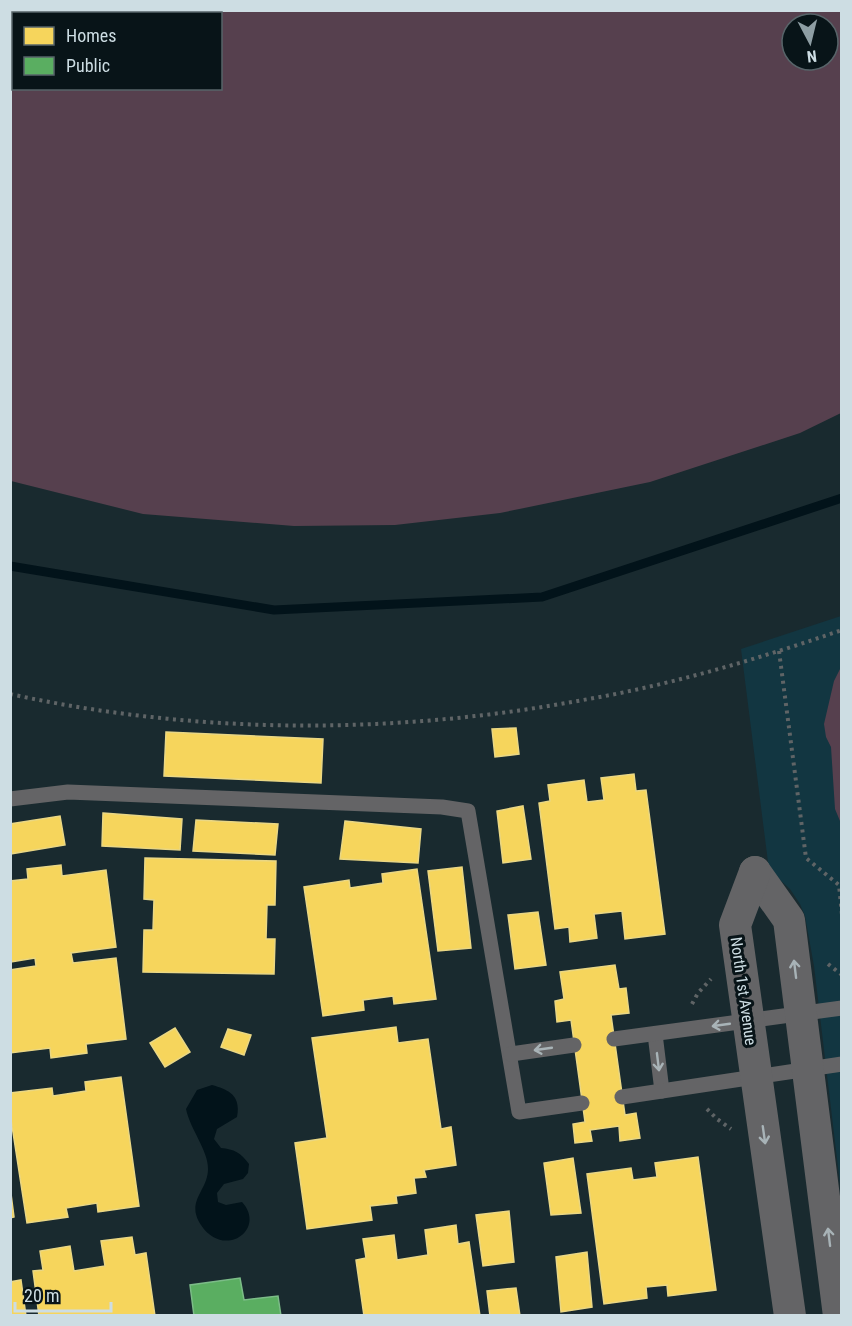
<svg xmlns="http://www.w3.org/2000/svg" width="852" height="1326" viewBox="0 0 852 1326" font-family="'Roboto Condensed',sans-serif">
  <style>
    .built { fill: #123641 }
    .green { fill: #56404e; fill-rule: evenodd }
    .water { fill: #02131a }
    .homes { fill: #f6d55c; stroke: #ead784; stroke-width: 1.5 }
    .public { fill: #5aae61; stroke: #7cbc88; stroke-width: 1.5 }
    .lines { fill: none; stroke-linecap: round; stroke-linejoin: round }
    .stream { stroke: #02131a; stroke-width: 9 }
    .path { stroke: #5f6466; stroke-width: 4; stroke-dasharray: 3 4.5; stroke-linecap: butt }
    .lane { stroke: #646466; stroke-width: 15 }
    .street { stroke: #646466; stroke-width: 32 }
    .oneway { stroke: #a8b3b7 }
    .labels { text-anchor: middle; stroke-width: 6; stroke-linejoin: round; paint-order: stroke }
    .street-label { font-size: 16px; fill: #cddde3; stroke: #081418 }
  </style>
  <rect width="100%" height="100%" fill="#192a2f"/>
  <path class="built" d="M841 616V1192L814 966 805 916 800 904 790 889 769 870 741 649Z"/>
  <g class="green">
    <path d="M11 10 841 11V413L800 433 650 482 500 513 395 525 294 526 143 514 11 481ZM14 14H220V88H14ZM792 24H828V60H792Z"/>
    <path d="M841 667 842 668 841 835 840 821 835 809 831 747 826 737 824 724 834 681Z"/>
  </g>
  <path class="water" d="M212 1085C230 1090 241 1096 237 1117L217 1129 214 1139 221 1148C234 1149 241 1153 249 1164L248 1173 243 1179 224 1184 217 1193 218 1202 226 1205 242 1202C267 1229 224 1260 201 1225 185 1201 208 1191 208 1169 208 1150 190 1129 186 1109L197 1090Z"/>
  <g class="homes">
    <path d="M516 728 519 754 495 757 492 729Z"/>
    <path d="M166 732 323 739 321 783 164 776Z"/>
    <path d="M634 774 636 791 646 790 665 934 625 939 622 911 594 914 597 938 570 942 569 927 555 929 539 803 550 801 548 785 584 780 587 802 604 800 601 778Z"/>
    <path d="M523 806 531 859 503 863 497 811Z"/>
    <path d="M103 813 182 819 180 850 102 846Z"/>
    <path d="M60 816 65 845 10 854V824Z"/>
    <path d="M196 820 278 824 275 855 193 851Z"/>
    <path d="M345 821 421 829 418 863 340 859Z"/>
    <path d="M145 858 276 861 275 905H267L266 939H275L274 974 143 972 144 930H153L154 900 144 899Z"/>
    <path d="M61 865 62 876 106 870 116 947 71 953 73 963 116 958 126 1039 86 1044 87 1053 51 1058 50 1048 10 1053V970L36 966 35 958 10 962V881L28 879 27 869Z"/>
    <path d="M462 867 471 948 438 951 428 871Z"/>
    <path d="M417 869 436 999 394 1004 393 996 363 1000 364 1010 323 1016 304 887 349 880 350 888 383 883 382 874Z"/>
    <path d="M538 912 546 965 515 969 508 915Z"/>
    <path d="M615 965 619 989 626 988 629 1013 611 1015 625 1115 636 1113 640 1138 620 1141 619 1126 590 1130 592 1141 575 1143 573 1124 585 1122 571 1020 557 1022 555 1001 564 999 560 972Z"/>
    <path d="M396 1027 398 1043 428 1039 441 1129 451 1127 456 1165 424 1170 426 1177 414 1178 416 1193 396 1196 397 1203 370 1206 372 1220 307 1229 295 1143 327 1138 312 1038Z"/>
    <path d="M175 1028 190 1052 165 1067 150 1043Z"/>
    <path d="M228 1029 251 1035 244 1055 221 1047Z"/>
    <path d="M121 1077 139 1206 98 1212 97 1203 66 1208 68 1217 27 1223 10 1113V1093L52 1088 53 1096 86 1091 85 1082Z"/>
    <path d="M698 1157 716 1290 668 1296 667 1285 646 1287 647 1298 604 1304 587 1174 631 1168 633 1180 657 1177 655 1163Z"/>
    <path d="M573 1158 581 1213 551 1215 544 1163Z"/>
    <path d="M10 1186 14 1217 10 1218Z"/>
    <path d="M509 1211 514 1262 483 1266 476 1215Z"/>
    <path d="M456 1225 458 1244 469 1242 480 1316H364L356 1260 366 1258 363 1239 394 1235 397 1260 428 1255 425 1230Z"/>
    <path d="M132 1237 135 1255 146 1253 155 1316H39L33 1271 43 1270 40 1251 70 1246 74 1271 105 1266 101 1241Z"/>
    <path d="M587 1252 592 1307 561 1312 556 1257Z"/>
    <path d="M21 1280 26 1316H10V1282Z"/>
    <path d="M516 1288 520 1316H490L487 1291Z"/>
  </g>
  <path class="public" d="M240 1278 244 1300 278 1296 281 1316H194L190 1285Z"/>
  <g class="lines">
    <path class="stream" d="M10 566 274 610 542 597 842 498"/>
    <g class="path">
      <path d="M779 651 806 858 839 885 842 915"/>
      <path d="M10 694C198 735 394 735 583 700 671 685 758 659 842 630"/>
      <path d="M828 964 842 975"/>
      <path d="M692 1004 698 993 711 979"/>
      <path d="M707 1109 717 1119 731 1129"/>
    </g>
    <g class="lane">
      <path d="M10 799 68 792 442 807 468 811 519 1112 582 1103"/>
      <path d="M655 1034 662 1091"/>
      <path d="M614 1039 842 1008"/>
      <path d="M511 1054 574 1045"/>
      <path d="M622 1097 842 1064"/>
    </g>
    <g class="street">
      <path d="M755 872 789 920 839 1316"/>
      <path d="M755 872 735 925 790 1316"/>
    </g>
  </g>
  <defs><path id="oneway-shaft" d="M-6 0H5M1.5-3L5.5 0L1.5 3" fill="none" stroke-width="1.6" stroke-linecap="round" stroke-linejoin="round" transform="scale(1.5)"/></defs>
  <g class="oneway">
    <use href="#oneway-shaft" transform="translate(795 969) rotate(-97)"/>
    <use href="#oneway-shaft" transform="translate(721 1025) rotate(172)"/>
    <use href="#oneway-shaft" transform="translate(543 1049) rotate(172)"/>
    <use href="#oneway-shaft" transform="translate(658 1062) rotate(83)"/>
    <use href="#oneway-shaft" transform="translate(764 1135) rotate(82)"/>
    <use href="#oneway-shaft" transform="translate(829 1237) rotate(-97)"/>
  </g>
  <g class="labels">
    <g class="street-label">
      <text transform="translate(744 991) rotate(82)" y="6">North 1st Avenue</text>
    </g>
  </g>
  <rect width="852" height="1326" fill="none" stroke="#cddde3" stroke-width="24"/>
  <rect x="12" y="12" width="210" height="78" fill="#081418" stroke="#576469" stroke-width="1.5"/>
  <rect x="24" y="27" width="30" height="18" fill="#f6d55c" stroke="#576469" stroke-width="1.5"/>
  <text x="66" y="42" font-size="18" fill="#cddde3">Homes</text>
  <rect x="24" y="57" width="30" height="18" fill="#5aae61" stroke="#576469" stroke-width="1.5"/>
  <text x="66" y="72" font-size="18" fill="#cddde3">Public</text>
  <g transform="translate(810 42) rotate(173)"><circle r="28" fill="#081418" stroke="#576469" stroke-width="1.5"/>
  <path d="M0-4.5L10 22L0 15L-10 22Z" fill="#8e9ea4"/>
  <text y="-9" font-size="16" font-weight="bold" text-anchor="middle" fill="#cddde3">N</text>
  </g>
  <path d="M15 1302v9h96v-9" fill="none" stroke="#cddde3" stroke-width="3"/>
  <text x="24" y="1302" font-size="18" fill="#cddde3" stroke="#081418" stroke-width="4.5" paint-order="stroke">20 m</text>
</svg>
